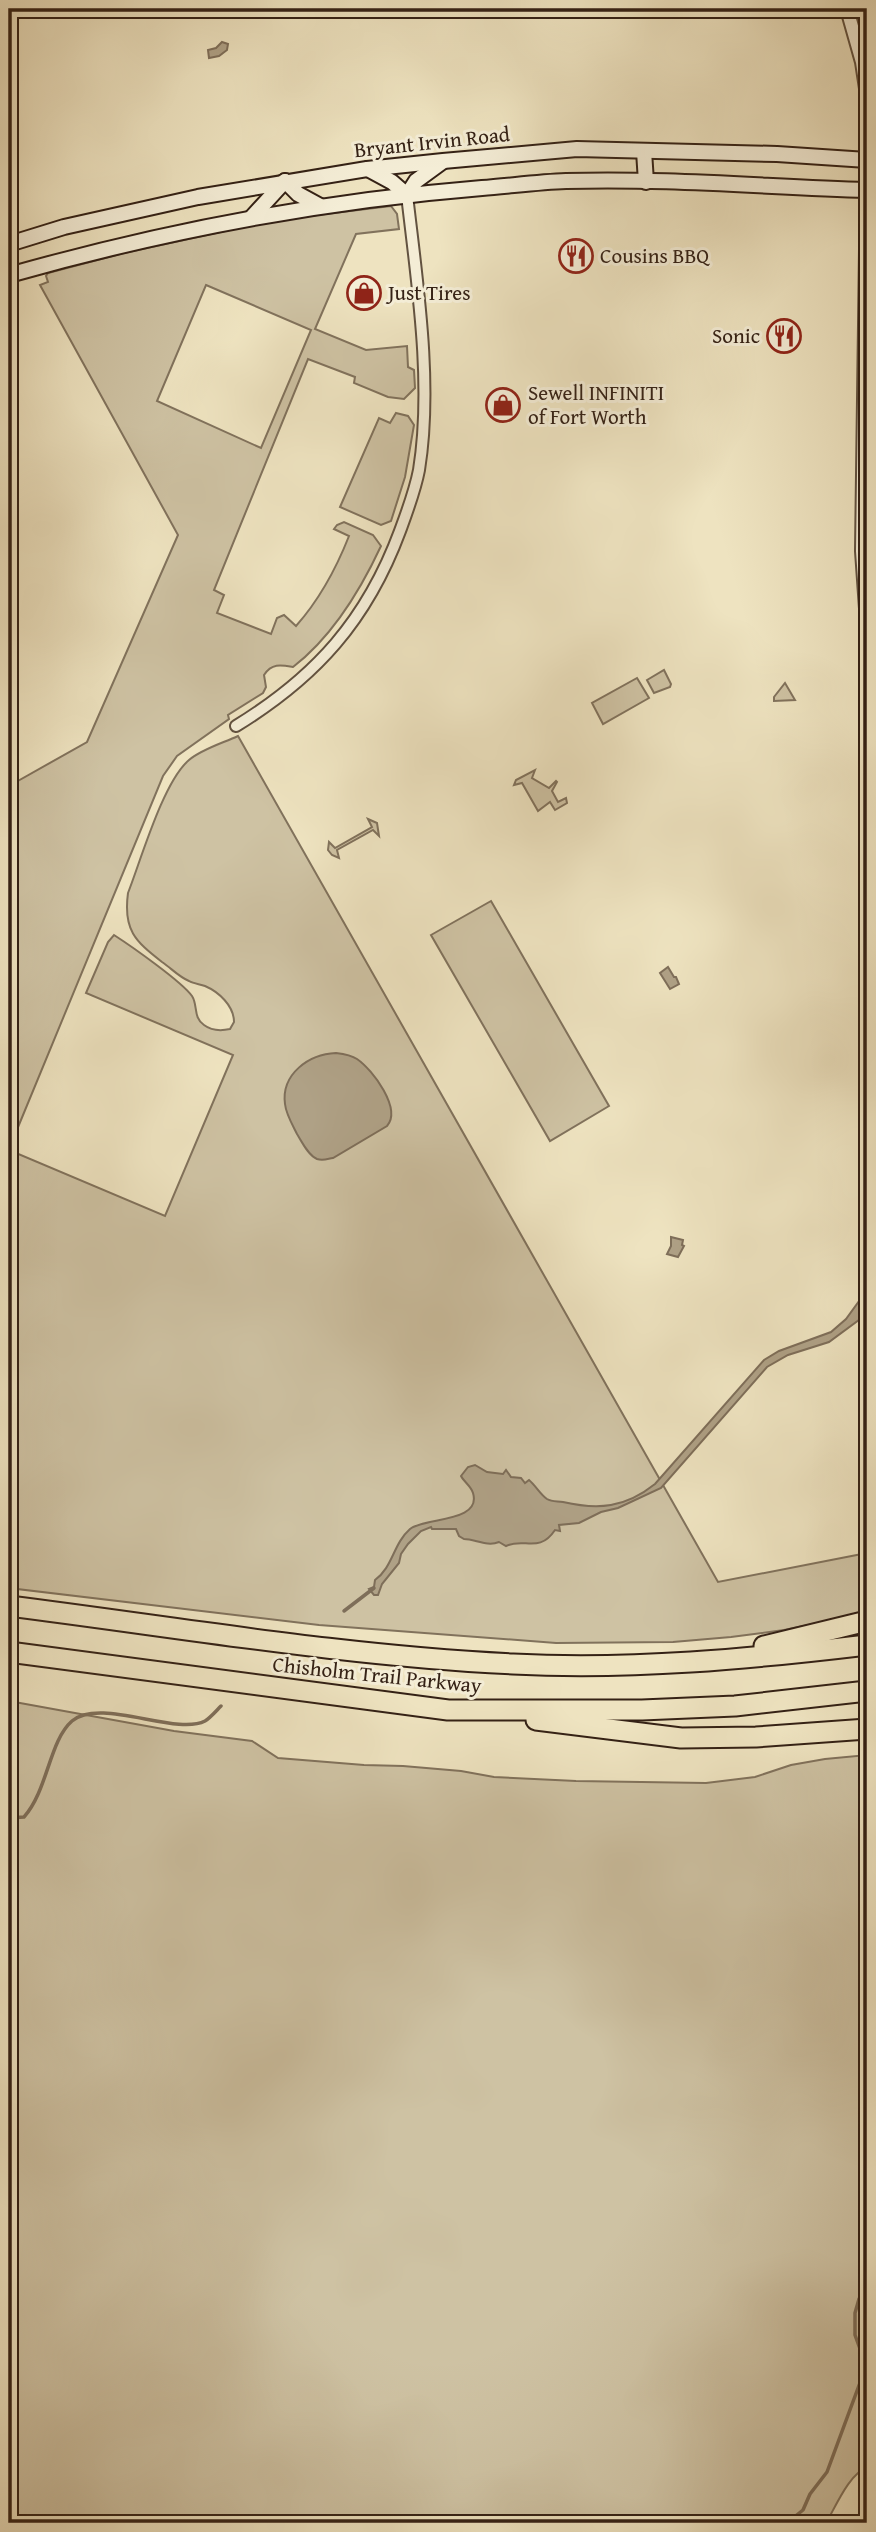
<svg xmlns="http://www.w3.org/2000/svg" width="876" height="2532" viewBox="0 0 876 2532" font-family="'Gentium Book Plus',serif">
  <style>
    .green { fill: #cec2a3; stroke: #81725c; stroke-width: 2; fill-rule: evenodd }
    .water { fill: #afa186; stroke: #7e6e59; stroke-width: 2 }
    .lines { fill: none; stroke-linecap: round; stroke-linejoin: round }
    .stream { stroke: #7e6e59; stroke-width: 3.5 }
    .minor-casing { stroke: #625240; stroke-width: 14 }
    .tertiary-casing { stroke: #625240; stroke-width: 16 }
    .secondary-casing { stroke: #342115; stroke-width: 18 }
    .motorway-casing { stroke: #342115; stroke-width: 23 }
    .minor { stroke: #f4edd6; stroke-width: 10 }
    .tertiary { stroke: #f4edd6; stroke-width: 12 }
    .secondary { stroke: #f4edd6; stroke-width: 14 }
    .motorway { stroke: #eee3c0; stroke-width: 19 }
    .labels { text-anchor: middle; stroke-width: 6; stroke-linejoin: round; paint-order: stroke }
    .street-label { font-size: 21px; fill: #342115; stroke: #f4edd6 }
    .poi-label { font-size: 21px; fill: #342115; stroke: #f4edd6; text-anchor: start }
  </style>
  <rect width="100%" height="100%" fill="#eee3c0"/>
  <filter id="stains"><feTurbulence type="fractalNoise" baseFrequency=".00286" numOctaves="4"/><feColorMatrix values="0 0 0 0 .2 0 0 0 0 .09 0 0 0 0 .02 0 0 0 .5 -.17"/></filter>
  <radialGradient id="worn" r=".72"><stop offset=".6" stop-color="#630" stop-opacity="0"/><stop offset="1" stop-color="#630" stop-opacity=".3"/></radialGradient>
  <g class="green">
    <path d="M391 206 397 214 399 229 356 234 315 329 366 350 407 346 408 367 414 370 415 388 404 399 388 397 354 383 355 377 308 359 214 590 224 595 217 613 271 634 277 618 284 615 296 626C320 599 336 569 349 536L334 529 337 525 344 522 373 535 381 546C361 589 332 637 293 667 281 665 272 663 264 675L266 687 263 693 228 715 229 719 177 756 163 776 9 1149V786L87 742 178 535 40 285 48 282 46 276 48 273 124 253 239 228 301 217ZM206 285 311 330 261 448 157 401Z"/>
    <path d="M396 413 408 416 414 425 405 477 391 521 381 525 340 507 379 418 390 423Z"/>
    <path d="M664 670 671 684 670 687 654 693 647 680Z"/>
    <path d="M637 678 649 698 603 724 592 703Z"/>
    <path d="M785 683 795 700 774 701V697Z"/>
    <path d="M238 736 718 1582 867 1553V1613L784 1630 731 1637 673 1642 556 1643 319 1625 9 1588V1150L165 1216 233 1055 86 993 108 942 114 935C131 946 181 981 192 996 198 1005 193 1018 204 1025 212 1031 221 1031 230 1029L234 1022C234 1006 219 992 205 986 200 984 194 984 189 981 179 977 171 968 162 962 135 941 123 930 128 893 141 860 163 782 189 760 202 749 223 743 238 736Z"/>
    <path d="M535 770 532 778 549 788 556 781 557 782 552 791 558 802 566 798 567 803 555 810 550 802 538 811 522 783 514 785 516 780Z"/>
    <path d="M368 819 377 823 379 836 373 830 337 850 339 858 332 855 328 850 329 842 335 848 372 827Z"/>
    <path d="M491 901 609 1106 550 1141 431 935Z"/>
    <path d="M9 1701 174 1731 252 1741 278 1758 364 1765 403 1766 461 1771 494 1777 576 1781 706 1783 755 1777 791 1765 825 1759 867 1755V2468C850 2472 835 2508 826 2523H9Z"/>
  </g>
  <g class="water">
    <path d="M222 42 228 44 227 50 219 56 209 58 208 50 216 48Z"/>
    <path d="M668 967 674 977H676L679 984 670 989 660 973Z"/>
    <path d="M336 1053C344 1054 351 1055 357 1059 373 1070 402 1109 387 1126L333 1158C327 1159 323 1161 317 1159 308 1155 302 1142 297 1134 292 1124 286 1114 285 1104 281 1074 309 1054 336 1053Z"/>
    <path d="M671 1237 683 1240 682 1245 684 1246 678 1257 667 1254 671 1246Z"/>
    <path d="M867 1290V1314L829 1342 788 1355 767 1367 661 1488 618 1508 601 1512 579 1523 559 1525 560 1531 555 1530C539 1554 524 1537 506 1546L499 1542C487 1547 475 1539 464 1539L459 1536 456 1529H432L431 1527 421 1531 408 1544 401 1554 399 1563 382 1584 378 1595H374L369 1589 374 1587 375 1580C393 1567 393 1544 410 1529 424 1517 482 1523 473 1493 471 1486 464 1482 461 1476L468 1467 475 1465 487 1472 503 1474 506 1470 511 1477 521 1478 525 1483 529 1480C536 1486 540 1494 547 1499 552 1502 557 1501 563 1502 598 1510 625 1508 655 1484L764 1360 779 1351 831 1332 846 1319Z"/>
  </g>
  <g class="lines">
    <g class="stream">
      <path d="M344 1611 374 1588"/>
      <path d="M9 1818 24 1817C48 1790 49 1741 72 1721 100 1697 176 1736 205 1721 210 1718 216 1711 221 1706"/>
      <path d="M787 2523 803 2510 810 2494 827 2472 861 2380 863 2357 855 2335V2313L859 2299 867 2286"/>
    </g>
    <g class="minor-casing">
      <path id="minor" d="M236 726C316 677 367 620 400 531 407 512 415 491 419 470 433 384 417 282 407 195"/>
    </g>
    <g class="tertiary-casing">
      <g id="tertiary">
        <path d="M847 9 862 62 867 95"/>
        <path d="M867 174 862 551 867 623"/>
      </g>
    </g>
    <g class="secondary-casing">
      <g id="secondary">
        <path d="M644 151 646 182"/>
        <path d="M368 169 392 182 407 195 416 181 442 162"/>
        <path d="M285 181 298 194 320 206"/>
        <path d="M252 217 285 181"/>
        <path d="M9 244 64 227 198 197 367 169 443 161 577 149 777 154 867 160"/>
        <path d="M9 275C164 231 321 201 482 188 509 186 538 182 566 181 666 178 767 187 867 190"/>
      </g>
    </g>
    <g class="motorway-casing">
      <g id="motorway">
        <path d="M9 1606C176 1627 344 1656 513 1664 632 1670 750 1659 867 1645"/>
        <path d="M764 1646 867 1621"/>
        <path d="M9 1652 448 1710H642L735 1706 867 1691"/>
        <path d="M536 1720 681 1738 756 1737 867 1729"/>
      </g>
    </g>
    <use href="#minor" class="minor"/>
    <use href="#tertiary" class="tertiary"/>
    <use href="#secondary" class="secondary"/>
    <use href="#motorway" class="motorway"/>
  </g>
  <defs>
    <g id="restaurant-ring" transform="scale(1.75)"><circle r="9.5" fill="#f4edd6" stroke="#8f2418" stroke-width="1.5"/><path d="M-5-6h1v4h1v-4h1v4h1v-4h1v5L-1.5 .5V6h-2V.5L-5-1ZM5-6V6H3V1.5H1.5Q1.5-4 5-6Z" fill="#8f2418"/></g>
    <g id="shop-ring" transform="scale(1.75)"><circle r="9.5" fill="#f4edd6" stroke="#8f2418" stroke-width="1.5"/><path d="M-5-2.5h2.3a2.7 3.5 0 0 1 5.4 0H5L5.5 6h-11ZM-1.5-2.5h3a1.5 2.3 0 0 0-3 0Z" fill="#8f2418"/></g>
  </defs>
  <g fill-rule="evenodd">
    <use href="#restaurant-ring" x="576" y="256"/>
    <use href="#shop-ring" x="364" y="293"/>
    <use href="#restaurant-ring" x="784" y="336"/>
    <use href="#shop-ring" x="503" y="405"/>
  </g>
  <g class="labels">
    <g class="street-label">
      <text transform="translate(432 142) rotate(-6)" y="7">Bryant Irvin Road</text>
      <text transform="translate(377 1675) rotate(6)" y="7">Chisholm Trail Parkway</text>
    </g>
    <g class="poi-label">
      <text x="600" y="263">Cousins BBQ</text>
      <text x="388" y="300">Just Tires</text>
      <text x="760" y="343" text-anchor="end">Sonic</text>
      <text x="528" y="400">Sewell INFINITI<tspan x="528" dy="24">of Fort Worth</tspan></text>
    </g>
  </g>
  <rect width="876" height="2532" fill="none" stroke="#eee3c0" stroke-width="35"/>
  <rect x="10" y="10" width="855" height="2511" fill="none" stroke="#342115" stroke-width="3.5"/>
  <rect x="18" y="18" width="841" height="2497" fill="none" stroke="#342115" stroke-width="2"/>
  <rect width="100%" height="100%" filter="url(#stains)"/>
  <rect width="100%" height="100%" fill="url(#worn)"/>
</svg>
